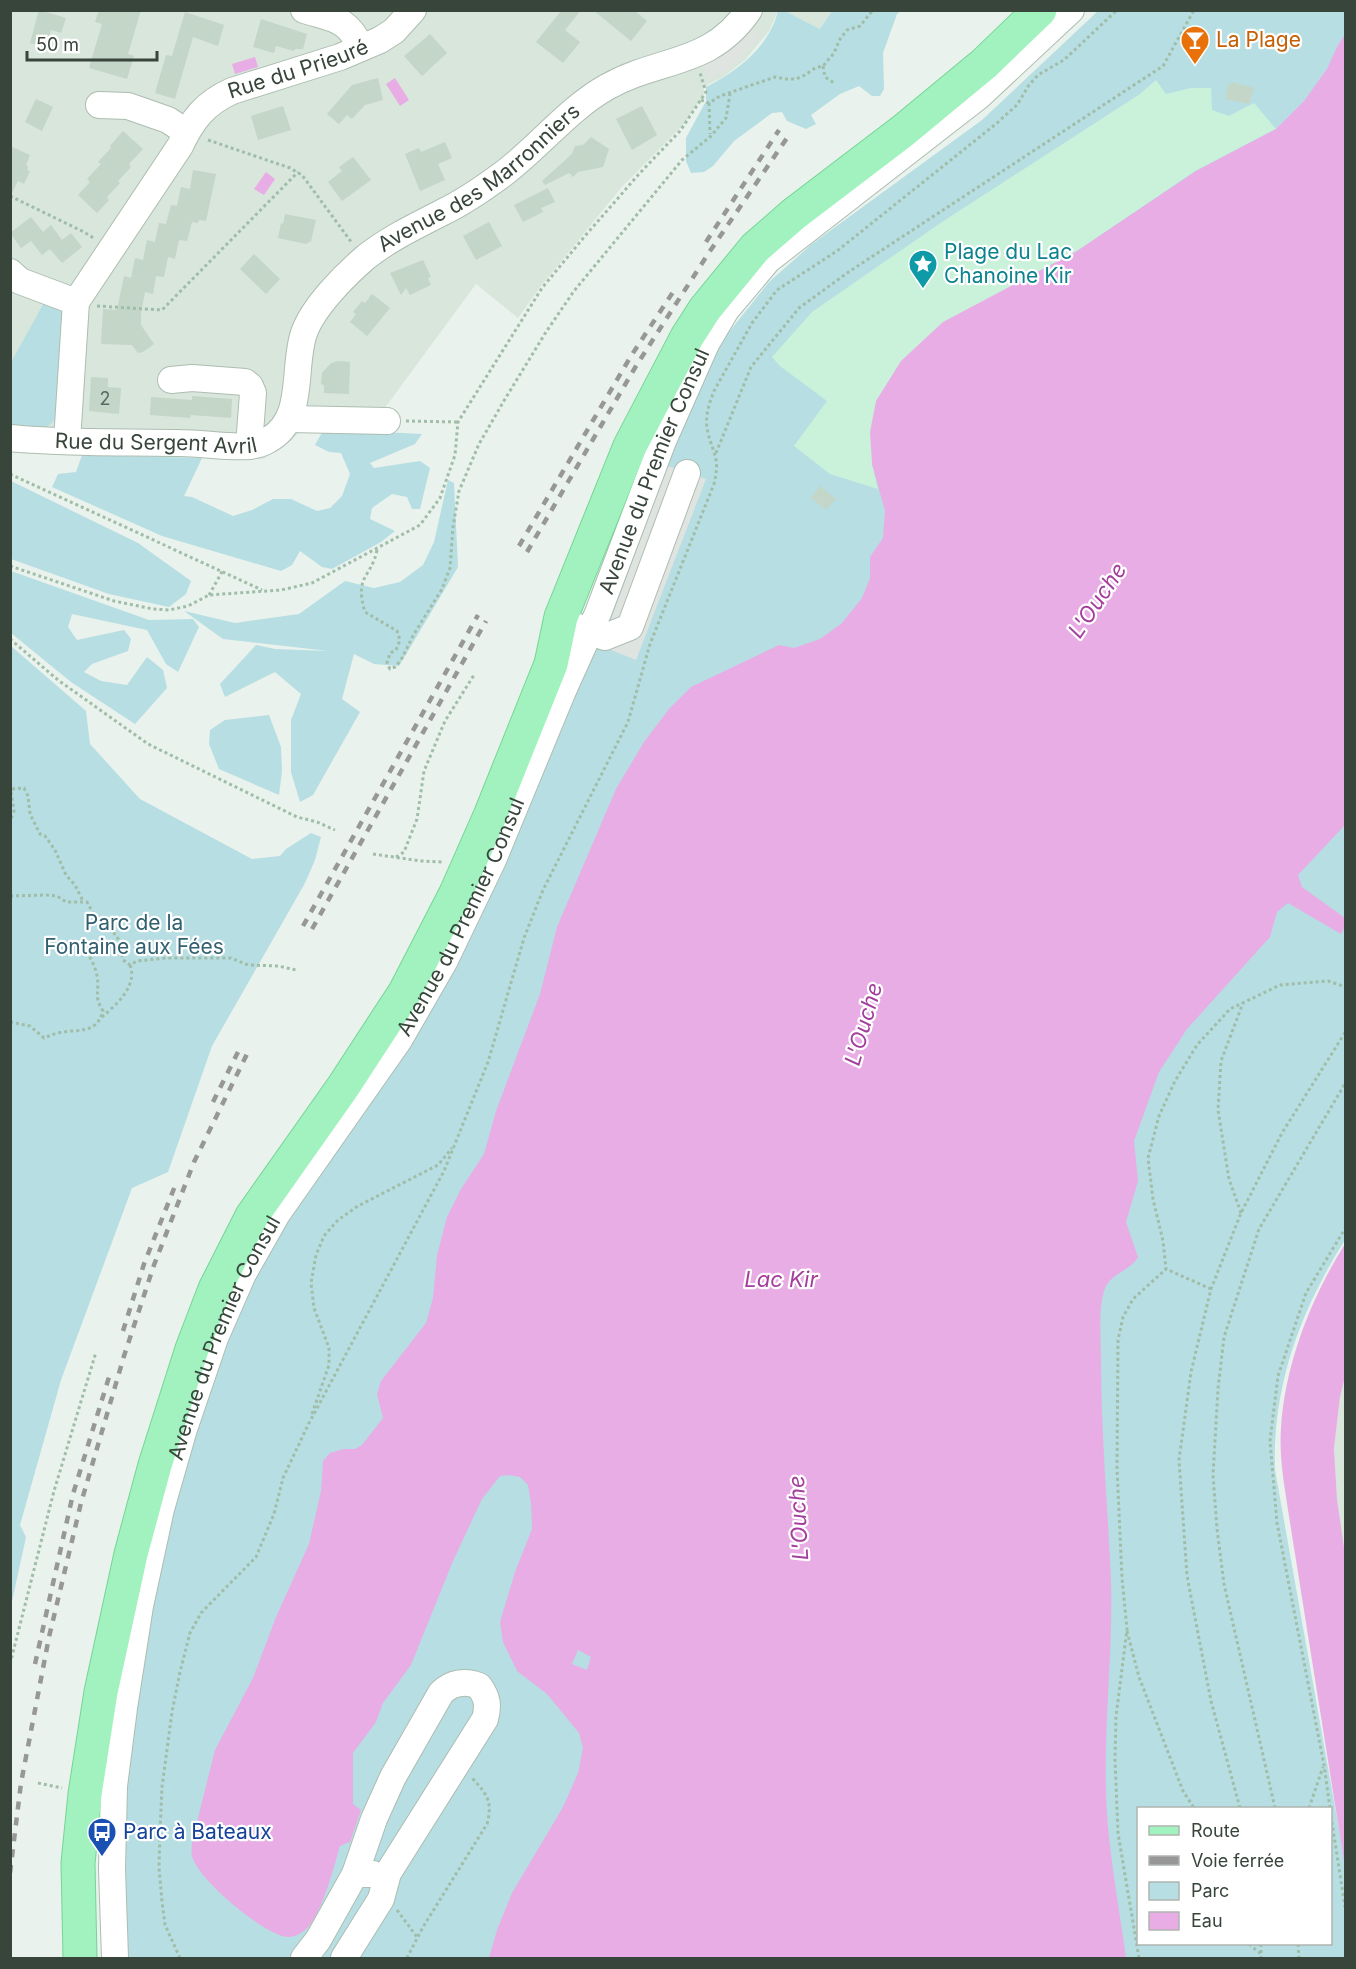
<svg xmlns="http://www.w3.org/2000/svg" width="1356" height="1969" viewBox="0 0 1356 1969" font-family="Inter,sans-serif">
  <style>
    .residential { fill: #d8e6dc }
    .green { fill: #b7dee2; fill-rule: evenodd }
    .sand { fill: #caf2db }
    .parking { fill: #e0e4e1 }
    .water { fill: #e8ade5; fill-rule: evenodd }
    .building { fill: #c3d6c7 }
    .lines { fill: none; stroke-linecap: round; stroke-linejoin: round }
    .minor-casing { stroke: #adbdb1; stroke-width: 28 }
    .major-casing { stroke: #74d595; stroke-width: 35 }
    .path { stroke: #a0bda8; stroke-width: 3; stroke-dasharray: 3 3; stroke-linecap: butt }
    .minor { stroke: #fff; stroke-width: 26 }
    .major { stroke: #a2f2bf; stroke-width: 33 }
    .rail { stroke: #979797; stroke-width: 4.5; stroke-dasharray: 8 8; stroke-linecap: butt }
    .labels { text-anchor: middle; stroke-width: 4.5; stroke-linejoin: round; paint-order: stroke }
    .number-label { font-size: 18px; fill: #5b695e }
    .food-label { font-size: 21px; fill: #c56008; stroke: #fff; text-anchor: start }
    .street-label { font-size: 21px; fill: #38453b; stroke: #fff }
    .culture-label { font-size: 21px; fill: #0d838f; stroke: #fff; text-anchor: start }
    .park-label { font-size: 21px; fill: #326070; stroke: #fff }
    .transit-label { font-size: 21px; fill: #164399; stroke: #fff; text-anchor: start }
    .water-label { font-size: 22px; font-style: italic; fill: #a43e9d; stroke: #fff }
  </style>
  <rect width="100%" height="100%" fill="#e9f2ec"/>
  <g class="residential">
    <path d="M11 11H778L769 31 745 60 723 77 703 87 705 93 684 124 621 188 541 286 518 318 476 284 384 409H320L292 440 264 459 67 455 11 448Z"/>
    <path d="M785 11H832L820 29Z"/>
    <path d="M1345 1377V1562L1337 1499 1334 1447 1340 1397Z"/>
  </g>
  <g class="green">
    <path d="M778 11H785L820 29 832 11H901L897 14 883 53 884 89 880 96H872L859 86 840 94 811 115 816 124 806 129 787 121 782 112 772 113 734 141 713 166 704 172 691 173 686 161V138L706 101V87C738 71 769 47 778 11Z"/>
    <path d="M1098 11H1345V1240C1301 1309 1272 1386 1275 1470L1345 1863V1958H124V1792L153 1590 192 1433 241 1301 687 409 721 342 769 282 812 244 982 120ZM1138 1808H1330V1944H1138Z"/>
    <path d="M45 301 62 309 64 314 58 415C42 437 34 431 11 429L10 364Z"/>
    <path d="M324 429 422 434 415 444 370 463 374 468 420 461 430 468 420 509H412L407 497 392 494 372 508 370 519 395 531 381 542 332 569 322 567 300 551 292 565 281 571 162 536 52 487 58 474 76 472 82 455 202 458 184 496 192 497 233 516 252 510 273 499H291L317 511 330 508 342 496 350 474 341 453 329 452 315 445Z"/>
    <path d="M448 480 454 483 458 567 399 666 374 664 354 654 342 699 360 712 313 795 300 802 291 772V720L301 694 275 672 225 697 220 684 256 645 275 649 328 651 223 639 184 611 235 623 299 614 345 581 374 588 400 582 423 565 434 542Z"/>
    <path d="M11 481 138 543 191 581 186 594 169 607 109 594 11 559Z"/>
    <path d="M11 571 149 620 193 619 199 627 178 672 166 664 147 630 72 614 68 627 77 640 124 630 131 639 128 651 92 664 84 672 101 681 127 685 147 657 163 670 167 688 135 724 71 682 11 633Z"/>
    <path d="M11 646 86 711 90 744 140 799 252 859 280 856 286 849 311 833 321 837 315 860 305 883 212 1046 168 1172 132 1188 61 1380 20 1525 26 1537 11 1606Z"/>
    <path d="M269 715 281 747 282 771 279 795 219 769 209 744 210 730 225 720Z"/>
  </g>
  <path class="sand" d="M1156 80 1166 94 1191 88H1211L1212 110 1229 116 1254 103 1276 129 1195 171 1077 251 872 464 878 489 830 474 794 446 827 401 780 366 772 357 812 312 942 222 1140 94Z"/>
  <g class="parking">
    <path d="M742 22 761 35 739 60 727 70 709 79 698 54Z"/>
    <path d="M668 466 706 479 636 660 601 646Z"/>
  </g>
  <g class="water">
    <path d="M1345 34V825L1298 875 1302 887 1345 918V926L1341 934 1288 903 1277 912 1270 937 1187 1029 1159 1072 1134 1141 1138 1181 1126 1222 1138 1257C1130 1272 1109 1273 1104 1291 1098 1312 1101 1337 1101 1359 1101 1433 1108 1508 1111 1582 1113 1652 1104 1721 1106 1791 1107 1845 1119 1905 1126 1958H489L497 1930 512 1893 563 1807 578 1773 583 1748 579 1733 547 1694 517 1671 503 1642 500 1622 515 1572 532 1529 531 1503 528 1485 520 1477 509 1475 500 1476 482 1499 453 1561 411 1665 383 1703 376 1722 353 1753V1804L361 1810 350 1842 340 1846C334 1866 320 1924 301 1933 298 1935 292 1937 288 1937 265 1936 197 1879 192 1856 191 1852 192 1846 192 1842L215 1750 253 1678 276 1617 309 1544 321 1491 323 1461 330 1453 343 1449H355L362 1445 383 1418 377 1394 381 1381 426 1323 433 1298 437 1255 447 1217 461 1189 484 1154 496 1111 540 994 557 927 616 789 644 742 669 709 691 687 779 645 794 648 820 639 842 623 862 598 870 578V557L883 538 885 511 872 464 870 432 876 401 901 361 943 322 1077 251 1196 171 1276 129 1304 101 1327 69 1337 47ZM578 1650 591 1657 587 1670 572 1664Z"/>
    <path d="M255 57 258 67 235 74 232 64Z"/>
    <path d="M395 78 409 100 400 106 386 84Z"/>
    <path d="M266 172 275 179 264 195 254 189Z"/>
    <path d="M1345 1244V1377L1340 1397 1334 1448 1337 1499 1346 1562 1345 1867 1288 1510C1284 1483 1279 1456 1281 1428 1285 1364 1311 1298 1345 1244Z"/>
  </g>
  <g class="building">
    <path d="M39 10 66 18 61 33 51 30 46 48 30 43Z"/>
    <path d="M99 10H141L128 54 134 56 127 79 89 68 102 24 95 22Z"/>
    <path d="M562 10H581L565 30 580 42 563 63 536 42Z"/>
    <path d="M593 10H634L647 21 631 41Z"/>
    <path d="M185 12 224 25 218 46 193 37 175 99 155 93 166 55 172 56Z"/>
    <path d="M261 19 307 34 303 49H295L294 51 276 46 274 53 253 47Z"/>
    <path d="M430 34 447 53 422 76 404 56Z"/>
    <path d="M378 78 383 100 365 105 352 119 347 115 339 124 327 114 352 85Z"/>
    <path d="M1231 82 1254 88 1249 104 1225 99 1229 83 1231 84Z"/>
    <path d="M36 99 53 107 42 131 25 122Z"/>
    <path d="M283 106 291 130 258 140 251 116Z"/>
    <path d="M642 106 657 135 632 150 616 119Z"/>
    <path d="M123 131 143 149 129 164 131 167 118 181 120 183 107 197 109 200 97 213 78 195 90 182 87 179 101 164 98 162 111 148 110 146Z"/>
    <path d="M591 137 609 149 603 167 578 172 573 177 569 173 545 185 542 181 572 154 575 146 583 145Z"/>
    <path d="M445 142 452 158 438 164 445 180 420 191 405 154 419 148 421 152Z"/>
    <path d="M10 146 30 155 26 165 28 166 27 170 30 171 24 184 18 181 10 197Z"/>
    <path d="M353 157 371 180 342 201 328 182 342 171 339 167Z"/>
    <path d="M193 170 216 174 206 221 199 220 198 223 192 222 187 241 179 240 175 259 168 257 164 277 156 276 153 294 145 292 141 313V325L154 344 143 352 138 353 132 345 101 344 103 309 117 310 124 276 131 278 135 258 143 260 147 240 155 242 159 223 166 224 171 205 177 206 181 187 190 189Z"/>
    <path d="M548 188 555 202 541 208 543 212 523 222 514 205Z"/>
    <path d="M285 214 316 220 311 241 306 244 278 238 281 223 283 224Z"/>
    <path d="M31 217 43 232 51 225 62 240 71 233 82 247 62 263 50 249 42 255 31 241 21 248 10 233Z"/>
    <path d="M489 222 502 246 476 260 463 236Z"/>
    <path d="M254 254 280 279 266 294 240 269Z"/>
    <path d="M423 260 431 277 428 278 431 285 410 295 406 288 401 295 390 273Z"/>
    <path d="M372 294 390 308 367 336 350 322 356 314 353 312 362 301 365 303Z"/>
    <path d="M338 361 350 362 349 394 324 393V385L321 384 322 373 331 363Z"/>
    <path d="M91 377 108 378V387L121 388 119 414 89 411Z"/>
    <path d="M192 396 232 399 231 418 191 415 190 418 150 415 151 397 192 400Z"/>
    <path d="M820 486 836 499 826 510 811 498Z"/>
  </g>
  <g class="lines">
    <g class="minor-casing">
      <g id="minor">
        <path d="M304 10C333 19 348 18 361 48"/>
        <path d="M99 105 128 106 168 120 186 132"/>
        <path d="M10 272 20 281 76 302"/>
        <path d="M171 380 192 378 245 382 250 386 253 393 249 446"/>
        <path d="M289 419 387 421"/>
        <path id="s1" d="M10 438C26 440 42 440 58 441 98 443 139 442 180 443 203 443 228 448 250 446 256 445 263 443 268 440 306 420 292 367 304 333 313 307 345 275 366 257 390 238 416 226 443 212 464 202 484 188 503 174 539 147 568 109 607 87 660 57 710 67 749 10"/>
        <path id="s2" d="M67 441 76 302 180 146C192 120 205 103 232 91L340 57 380 40 394 31 413 10"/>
        <path d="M575 626 605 637 630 627 687 473"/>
        <path id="s3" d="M115 1958 112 1869 114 1786 124 1708 140 1606 161 1509 184 1429 215 1338 243 1274 277 1214 399 1040 444 962 493 860 562 693 598 613 663 441 706 344 726 310 768 260 979 96 1071 10"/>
        <path d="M304 1958 318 1940 355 1874H373"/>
        <path d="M344 1958 381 1899 388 1873 485 1719C489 1705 487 1697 479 1686 465 1680 451 1683 441 1693L393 1777 374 1819 355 1874"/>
      </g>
    </g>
    <g class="major-casing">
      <path id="major" d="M80 1958 78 1863 85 1794 101 1692 131 1554 155 1465 192 1349 215 1289 252 1216 343 1087 405 992 456 893 490 816 551 664 561 617 630 446 687 337 705 309 755 248 794 214 903 131 984 64 1040 10"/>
    </g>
    <g class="path">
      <path d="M823 66 825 77 834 83"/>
      <path d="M701 100 709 103 720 96 775 77 786 79H796L805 75 815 68 823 66 834 53 840 39 847 30 860 26 873 10"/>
      <path d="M709 103 710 134"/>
      <path d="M208 140 290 168 302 175 352 243"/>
      <path d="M10 196 84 232 95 239"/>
      <path d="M97 306 162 310 298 172"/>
      <path d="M406 421 458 422"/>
      <path d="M716 453 751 367 799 308 850 271 1163 66 1194 10"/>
      <path d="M10 474 262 590"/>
      <path d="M377 550C371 579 354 575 365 612L397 631 400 640 396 650 390 653 387 663 390 669 395 667 401 660 414 634 442 589 450 568 453 527 459 491 479 444 505 399 546 332 574 291 682 160 711 136 726 118 730 94"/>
      <path d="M10 566 114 601 153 609 169 610 188 606 209 595 281 590 312 583 420 525 440 498 455 455 458 422 542 288 585 236 639 174 680 131 706 92 700 73"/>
      <path d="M209 595 223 570"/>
      <path d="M10 639 58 680 148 744 297 817 317 822 335 830"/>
      <path d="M10 786 14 811 10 822"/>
      <path d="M12 789 24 788 28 796 30 814 40 834 45 836 55 850 66 875 75 885 83 901"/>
      <path d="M373 854 421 861 443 862"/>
      <path d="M396 857 404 852 417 819 424 771 445 721 474 675"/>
      <path d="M10 896 47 895 57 896 66 902H87L94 915 108 925 119 940 123 960 130 965 137 961 166 958H231L248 965 278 966 296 970"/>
      <path d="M102 1017C116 1005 138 986 130 965"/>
      <path d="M10 1022 30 1026 44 1038C49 1036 53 1034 58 1033 77 1028 96 1036 103 1011 93 995 100 992 97 976 95 965 89 954 81 946"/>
      <path d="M1241 1213 1229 1179 1218 1110 1221 1061 1243 1003"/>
      <path d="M1211 1289 1166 1269 1163 1241 1153 1199 1148 1158 1159 1116 1175 1081 1197 1045 1230 1009 1280 985 1328 981 1346 987"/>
      <path d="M312 1414 329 1365V1348L314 1308 311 1283 316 1255 324 1236 338 1220 358 1206 438 1165 452 1148"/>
      <path d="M1127 1631 1139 1677 1183 1791 1194 1808"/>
      <path d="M10 1664 54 1491 96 1352"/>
      <path d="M38 1783 62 1788"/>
      <path d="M1240 1808 1211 1701 1187 1576 1179 1460 1191 1372 1211 1289 1241 1213 1282 1133 1346 1031"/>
      <path d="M1275 1808 1224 1584 1217 1529 1213 1475 1218 1389 1224 1337 1259 1229 1346 1082"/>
      <path d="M1309 1808 1323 1767"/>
      <path d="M1330 1808 1324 1765 1277 1523 1270 1441 1278 1376 1306 1293 1346 1227"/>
      <path d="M1330 1810 1346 1913"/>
      <path d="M132 1831 160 1832"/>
      <path d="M397 1910 417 1937"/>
      <path d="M1249 1944 1261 1954"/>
      <path d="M1261 1944V1958"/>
      <path d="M1298 1944 1299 1958"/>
      <path d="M180 1958 165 1925 162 1902 159 1867 160 1832 162 1787 172 1712 180 1672 190 1633 201 1613 256 1557 274 1514 283 1478 308 1425 444 1171 488 1062 524 938 543 890 628 722 650 644 714 484C720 458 714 456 708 433 704 418 709 404 714 391L752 323 777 290 837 251 997 123 1017 105 1029 85 1038 75 1064 60 1117 10"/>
      <path d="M407 1958 423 1927 487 1824C493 1802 487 1794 472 1778"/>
      <path d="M1139 1958 1118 1833 1115 1759 1116 1717 1127 1629 1122 1578 1117 1468 1118 1340 1123 1317 1133 1299 1166 1269"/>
    </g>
    <use href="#minor" class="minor"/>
    <use href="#major" class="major"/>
    <g class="rail">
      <path d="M706 242 779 130"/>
      <path d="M519 546 631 356 673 292"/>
      <path d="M527 552 636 366 708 254 789 135"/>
      <path d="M303 926 478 615"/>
      <path d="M312 929 486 621"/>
      <path d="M213 1102 238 1052"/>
      <path d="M123 1331 144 1264 177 1181"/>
      <path d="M35 1664 73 1494 109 1377"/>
      <path d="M10 1873 21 1783 49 1637 81 1503 124 1356 154 1265 194 1162 247 1054"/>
    </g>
  </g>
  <defs>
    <g id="bar-pin" transform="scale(1.5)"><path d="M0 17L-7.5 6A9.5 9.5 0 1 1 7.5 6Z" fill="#e8710a" stroke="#fff"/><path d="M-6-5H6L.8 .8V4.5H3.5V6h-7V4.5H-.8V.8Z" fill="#fff"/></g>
    <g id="sight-pin" transform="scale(1.5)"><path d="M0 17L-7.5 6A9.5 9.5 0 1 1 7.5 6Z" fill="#0f9aa8" stroke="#fff"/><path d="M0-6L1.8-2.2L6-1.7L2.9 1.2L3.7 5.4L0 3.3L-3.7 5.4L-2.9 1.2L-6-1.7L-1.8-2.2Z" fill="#fff"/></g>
    <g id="bus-pin" transform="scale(1.5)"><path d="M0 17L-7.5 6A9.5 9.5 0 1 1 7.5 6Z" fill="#1a4fb4" stroke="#fff"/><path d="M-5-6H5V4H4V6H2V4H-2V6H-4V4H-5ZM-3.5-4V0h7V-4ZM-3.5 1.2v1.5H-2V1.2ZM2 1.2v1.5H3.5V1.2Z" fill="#fff"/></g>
  </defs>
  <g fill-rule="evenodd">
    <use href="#bar-pin" x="1195" y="40"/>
    <use href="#sight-pin" x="923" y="264"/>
    <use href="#bus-pin" x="102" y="1832"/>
  </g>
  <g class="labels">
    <g class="number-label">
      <text x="105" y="405">2</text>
    </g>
    <g class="food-label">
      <text x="1216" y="47">La Plage</text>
    </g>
    <g class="street-label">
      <text dy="7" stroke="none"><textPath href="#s2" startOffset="474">Rue du Prieuré</textPath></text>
      <text dy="7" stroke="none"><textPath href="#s1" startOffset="614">Avenue des Marronniers</textPath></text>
      <text dy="7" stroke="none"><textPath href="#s1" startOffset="146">Rue du Sergent Avril</textPath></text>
      <text dy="7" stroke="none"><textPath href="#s3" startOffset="1608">Avenue du Premier Consul</textPath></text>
      <text dy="7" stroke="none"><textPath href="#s3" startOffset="1122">Avenue du Premier Consul</textPath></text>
      <text dy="7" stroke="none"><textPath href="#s3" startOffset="636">Avenue du Premier Consul</textPath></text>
    </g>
    <g class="culture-label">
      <text x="944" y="259">Plage du Lac<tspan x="944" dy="24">Chanoine Kir</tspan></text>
    </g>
    <g class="park-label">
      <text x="134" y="930">Parc de la<tspan x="134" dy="24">Fontaine aux Fées</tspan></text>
    </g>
    <g class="transit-label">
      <text x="123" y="1839">Parc à Bateaux</text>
    </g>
    <g class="water-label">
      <text transform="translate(1097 600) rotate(-56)" y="8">L'Ouche</text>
      <text transform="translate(863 1024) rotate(-74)" y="8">L'Ouche</text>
      <text x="781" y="1287">Lac Kir</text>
      <text transform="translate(798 1518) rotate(-93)" y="8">L'Ouche</text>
    </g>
  </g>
  <rect width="1356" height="1969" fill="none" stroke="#38453b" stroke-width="24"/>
  <rect x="1137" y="1807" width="195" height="138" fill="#ffffff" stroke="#afb5b1" stroke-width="1.5"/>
  <rect x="1149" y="1826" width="30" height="9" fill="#a2f2bf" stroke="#afb5b1" stroke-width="1.5"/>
  <text x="1191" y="1837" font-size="18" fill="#38453b">Route</text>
  <rect x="1149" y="1856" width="30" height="9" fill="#979797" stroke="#afb5b1" stroke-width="1.5"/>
  <text x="1191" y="1867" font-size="18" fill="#38453b">Voie ferrée</text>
  <rect x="1149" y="1882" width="30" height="18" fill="#b7dee2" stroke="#afb5b1" stroke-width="1.5"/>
  <text x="1191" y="1897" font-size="18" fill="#38453b">Parc</text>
  <rect x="1149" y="1912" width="30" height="18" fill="#e8ade5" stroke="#afb5b1" stroke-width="1.5"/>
  <text x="1191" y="1927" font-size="18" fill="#38453b">Eau</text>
  <path d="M27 51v9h130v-9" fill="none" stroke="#38453b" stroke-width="3"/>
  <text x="36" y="51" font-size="18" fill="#38453b" stroke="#ffffff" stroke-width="4.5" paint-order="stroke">50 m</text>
</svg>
